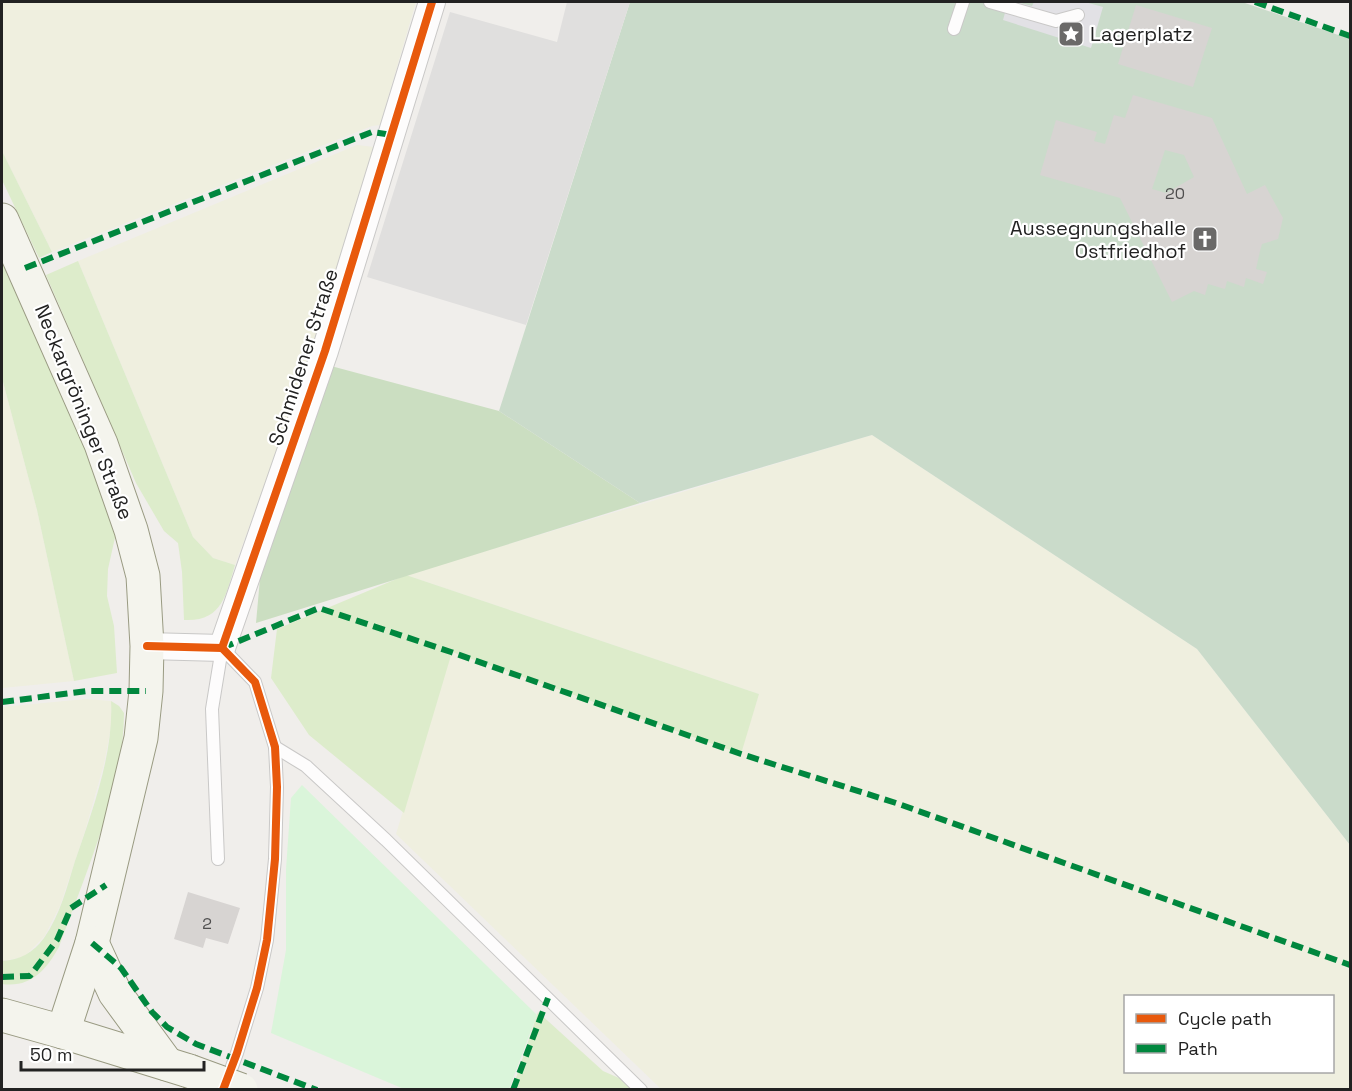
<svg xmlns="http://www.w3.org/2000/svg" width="1352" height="1091" viewBox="0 0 1352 1091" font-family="'Space Grotesk',sans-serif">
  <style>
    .farmland { fill: #efefdf; fill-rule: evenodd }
    .grass { fill: #ddeccb }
    .forest { fill: #cbdec1 }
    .cemetery { fill: #cadbca }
    .park { fill: #daf5da }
    .parking { fill: #e0dfde }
    .plaza { fill: #e2e1e5 }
    .building { fill: #d7d4d2; fill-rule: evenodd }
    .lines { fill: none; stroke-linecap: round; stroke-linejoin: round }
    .lane-casing { stroke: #c9c8c7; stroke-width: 14 }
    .street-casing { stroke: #c9c8c7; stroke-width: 28 }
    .secondary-casing { stroke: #999a82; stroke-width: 35 }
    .lane { stroke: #fdfcfc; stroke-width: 12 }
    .street { stroke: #fdfcfc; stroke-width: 26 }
    .secondary { stroke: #f4f4ed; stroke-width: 33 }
    .secondary-bridge-casing { stroke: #999a82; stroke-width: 35; stroke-linecap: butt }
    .secondary-bridge { stroke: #f4f4ed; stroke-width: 33 }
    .quiet { stroke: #00873e; stroke-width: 6; stroke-dasharray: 12 6; stroke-linecap: butt }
    .cycleway-casing { stroke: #fff; stroke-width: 11 }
    .cycleway { stroke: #e8590c; stroke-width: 8 }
    .labels { text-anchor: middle; stroke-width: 4.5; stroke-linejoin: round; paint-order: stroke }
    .number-label { font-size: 16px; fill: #4f4e4e }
    .poi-label { font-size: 20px; fill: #222; stroke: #fff; text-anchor: start }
    .street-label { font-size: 20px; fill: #222; stroke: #fff }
  </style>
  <rect width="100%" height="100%" fill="#f0eeeb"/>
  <g class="farmland">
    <path d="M2 2H416L380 125 372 126 52 252 2 151Z"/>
    <path d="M357 145 374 147 315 350 235 565 213 558 193 537 78 261Z"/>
    <path d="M2 378 37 510 74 681 2 688Z"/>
    <path d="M872 435 1197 649 1350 845V1089H661L396 834 451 652 740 754 759 694 406 575ZM1126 996H1332V1072H1126Z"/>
    <path d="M86 699 111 701 112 722 104 764 85 831 60 906 44 937 24 957 2 961V707Z"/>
  </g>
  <g class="grass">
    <path d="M2 151 52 252 39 258 2 180Z"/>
    <path d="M2 255 93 447 116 533 108 569 107 596 114 626 117 673 74 681 37 510 2 378Z"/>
    <path d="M78 261 193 537 213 558 235 565C226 595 222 622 184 620L182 572 178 543 164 531 136 483 46 275Z"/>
    <path d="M406 575 759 694 741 754 452 652 404 813 309 735 271 678 277 629Z"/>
    <path d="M111 701 119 706 124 713C124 787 84 877 59 947 46 970 31 988 2 984V961C20 960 33 953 44 938 60 915 67 887 75 861 92 812 114 753 111 701Z"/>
    <path d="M538 1012 603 1071 644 1089 512 1090Z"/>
  </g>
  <path class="forest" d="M331 366 499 411 640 503 256 623 262 556Z"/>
  <path class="cemetery" d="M630 2H1242L1350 39V845L1197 649 872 435 640 503 499 411Z"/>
  <path class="park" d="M302 785 537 1015 509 1089H404L271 1033 286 950V869L291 798Z"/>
  <path class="parking" d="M567 2H630L526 325 367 277 450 12 557 42Z"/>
  <path class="plaza" d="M1008 2H1016L1032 6 1034 2H1085L1103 7 1091 48 1003 20Z"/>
  <g class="building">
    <path d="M1136 5 1212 28 1193 87 1118 64Z"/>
    <path d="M1133 95 1212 118 1247 194 1265 185 1283 218 1278 239 1262 244 1260 251 1256 269 1267 272 1263 284 1246 278 1244 287 1227 281 1225 289 1208 284 1205 295 1194 291 1172 302 1120 198 1040 175 1056 120 1097 132 1094 141 1105 144 1114 115 1125 118ZM1165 150 1184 155 1194 177 1166 193 1152 189Z"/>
    <path d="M188 892 240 908 228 944 206 938 203 948 174 939Z"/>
  </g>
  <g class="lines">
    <g class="lane-casing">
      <g id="lane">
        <path d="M990 2 1056 21 1078 15"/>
        <path d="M954 29 963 2"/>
        <path d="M222 648 255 682 275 747 277 787 275 859 267 940 257 988 237 1053 226 1083"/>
        <path d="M275 747 306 766 386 840 641 1090"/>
        <path d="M218 859 212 709 222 648"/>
      </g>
    </g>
    <g class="street-casing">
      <path id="street" d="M147 646 222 648 325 351 432 2"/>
    </g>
    <g class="secondary-casing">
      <g id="secondary">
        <path d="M2 220 101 444 131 530 143 576 147 646 146 691 141 738 92 943 63 1032"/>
        <path d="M92 943 115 993 167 1064"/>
        <path d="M2 1015 63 1032 189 1071"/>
      </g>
    </g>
    <use href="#lane" class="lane"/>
    <use href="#street" class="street"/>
    <use href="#secondary" class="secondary"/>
    <g class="secondary-bridge-casing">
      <path id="secondary-bridge" d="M189 1071 241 1090"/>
    </g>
    <use href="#secondary-bridge" class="secondary-bridge"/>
    <g class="quiet">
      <path d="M1255 2 1350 36"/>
      <path d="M25 268 372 132 392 135"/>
      <path d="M222 648 319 608 451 652 741 754 896 803 1350 965"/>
      <path d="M2 702 87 691H146"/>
      <path d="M92 943 121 968 152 1012 167 1027 196 1044 317 1090"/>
      <path d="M2 977 30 976 57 940 71 908 106 885"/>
      <path d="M513 1090 548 998"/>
    </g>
    <g class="cycleway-casing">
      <g id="cycleway">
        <path d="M147 646 222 648"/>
        <path d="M222 648 325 351 432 2"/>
        <path d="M222 648 255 682 275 747 277 787 275 859 267 940 257 988 237 1053 223 1090"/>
      </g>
    </g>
    <use href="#cycleway" class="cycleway"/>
  </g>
  <defs>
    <g id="sight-square" transform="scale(1.35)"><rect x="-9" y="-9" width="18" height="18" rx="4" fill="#6a6968" stroke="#fff"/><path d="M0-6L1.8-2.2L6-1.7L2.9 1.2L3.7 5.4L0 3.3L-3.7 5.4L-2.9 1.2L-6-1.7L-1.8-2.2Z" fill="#fff"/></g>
    <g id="church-square" transform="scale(1.35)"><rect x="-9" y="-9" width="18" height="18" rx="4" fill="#6a6968" stroke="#fff"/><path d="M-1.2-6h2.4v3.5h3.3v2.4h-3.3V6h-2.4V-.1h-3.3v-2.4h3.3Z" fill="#fff"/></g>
  </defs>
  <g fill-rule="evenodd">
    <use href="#sight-square" x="1071" y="34"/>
    <use href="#church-square" x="1205" y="239"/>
  </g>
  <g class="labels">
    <g class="number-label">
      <text x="1175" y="199">20</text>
      <text x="207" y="929">2</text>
    </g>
    <g class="poi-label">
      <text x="1090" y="41">Lagerplatz</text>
      <text x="1186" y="235" text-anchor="end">Aussegnungshalle<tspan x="1186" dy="23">Ostfriedhof</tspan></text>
    </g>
    <g class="street-label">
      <text transform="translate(303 357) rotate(-72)" y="7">Schmidener Straße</text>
      <text transform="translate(84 412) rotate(68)" y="7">Neckargröninger Straße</text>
    </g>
  </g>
  <rect width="1352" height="1091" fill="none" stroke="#222222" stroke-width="6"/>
  <rect x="1124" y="995" width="210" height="78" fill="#ffffff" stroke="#a7a7a7" stroke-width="1.5"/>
  <rect x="1136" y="1014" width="30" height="9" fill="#e8590c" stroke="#a7a7a7" stroke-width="1.5"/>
  <text x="1178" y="1025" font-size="18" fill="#222222">Cycle path</text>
  <rect x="1136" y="1044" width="30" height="9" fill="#00873e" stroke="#a7a7a7" stroke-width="1.5"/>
  <text x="1178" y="1055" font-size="18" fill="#222222">Path</text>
  <path d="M21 1061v9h183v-9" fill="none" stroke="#222222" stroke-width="3"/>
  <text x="30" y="1061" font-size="18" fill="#222222" stroke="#ffffff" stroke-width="4.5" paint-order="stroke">50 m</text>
</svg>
